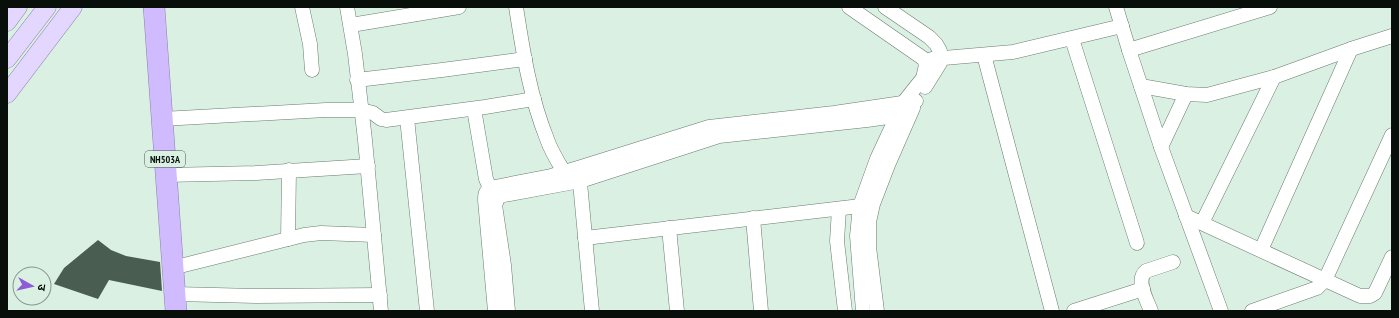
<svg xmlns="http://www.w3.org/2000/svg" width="1399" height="318" viewBox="0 0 1399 318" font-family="'PT Sans Narrow','Noto Sans Devanagari',sans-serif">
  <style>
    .building { fill: #4a5d51 }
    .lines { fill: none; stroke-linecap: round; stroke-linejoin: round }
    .minor-casing { stroke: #687c6f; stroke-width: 15 }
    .major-casing { stroke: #8b7faa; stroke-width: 19 }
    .highway-casing { stroke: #8b7faa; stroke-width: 22 }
    .minor { stroke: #fff; stroke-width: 14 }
    .major { stroke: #e3d6ff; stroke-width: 18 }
    .highway { stroke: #d1bbff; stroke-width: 21 }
    .labels { text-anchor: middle; stroke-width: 4; stroke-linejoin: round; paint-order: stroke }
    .shield { fill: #daf0e2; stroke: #47524c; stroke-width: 1 }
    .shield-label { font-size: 10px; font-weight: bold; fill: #080f0b }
  </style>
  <rect width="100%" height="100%" fill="#daf0e2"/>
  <path class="building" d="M98 240 111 250 126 256 160 262 162 291 109 280 98 299 54 284 64 268Z"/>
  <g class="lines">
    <g class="minor-casing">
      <g id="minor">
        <path d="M302 7 310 44 312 70"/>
        <path d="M347 7 355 54 365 140 381 311"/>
        <path d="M516 7C523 52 530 97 547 139 551 151 558 162 564 172"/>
        <path d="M849 7 924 59 926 65 923 78 903 103 897 116 877 159 860 206 857 236 863 311"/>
        <path d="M885 7 929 37 936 44 940 51V63L925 87"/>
        <path d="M1116 7 1129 50 1161 147 1221 311"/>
        <path d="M351 25 459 7"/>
        <path d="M1072 39 1137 243"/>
        <path d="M1129 50 1270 7"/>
        <path d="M984 55 1052 311"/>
        <path d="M932 59 1013 52 1122 26"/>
        <path d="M357 80 442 70 525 59"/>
        <path d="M1141 86 1186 94 1207 95 1274 77 1351 49 1392 36"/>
        <path d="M474 109 486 179 490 188 496 193"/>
        <path d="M407 118 427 311"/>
        <path d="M162 119 326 110H361L373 113 381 119 386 120 485 107 534 99"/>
        <path d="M1161 147 1186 94"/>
        <path d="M579 172 592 311"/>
        <path d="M166 175 256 173 368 166"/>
        <path d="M839 209 837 241 845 311"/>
        <path d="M1186 216 1360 296H1370L1375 293 1392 257"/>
        <path d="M753 218 761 311"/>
        <path d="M1202 223 1274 77"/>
        <path d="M669 228 677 311"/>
        <path d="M585 238 869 205"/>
        <path d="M288 239 289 170"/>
        <path d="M1261 250 1351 49"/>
        <path d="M172 268 304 235 321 233 374 235"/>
        <path d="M175 294 256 296 380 295"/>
        <path d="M495 311 485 200C485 195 485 192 490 188L551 176 578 168 709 127 834 113 916 101"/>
        <path d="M508 311 504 265 495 205 499 196 580 181 719 136 867 120 909 114"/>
        <path d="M877 311 869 247V222L873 204 888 165 913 108"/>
        <path d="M1074 311 1143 289"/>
        <path d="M1151 311C1147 300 1135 280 1146 271L1173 262"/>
        <path d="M1252 311 1317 288 1325 280 1392 135"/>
      </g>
    </g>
    <g class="major-casing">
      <g id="major">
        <path d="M7 22 18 7"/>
        <path d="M7 59 47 7"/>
        <path d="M7 94 73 7"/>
      </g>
    </g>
    <g class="highway-casing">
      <path id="highway" d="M154 7 176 311"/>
    </g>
    <use href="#minor" class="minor"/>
    <use href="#major" class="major"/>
    <use href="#highway" class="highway"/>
  </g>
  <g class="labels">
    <rect class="shield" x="145" y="151" width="40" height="16" rx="3"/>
    <g class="shield-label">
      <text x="165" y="163">NH503A</text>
    </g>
  </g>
  <rect width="1399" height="318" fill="none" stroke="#080f0b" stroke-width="16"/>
  <g transform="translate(32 286) rotate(98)"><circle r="19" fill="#daf0e2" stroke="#86968c"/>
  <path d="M0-3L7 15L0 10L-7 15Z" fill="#8e5dd6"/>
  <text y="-6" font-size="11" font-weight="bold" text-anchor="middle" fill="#080f0b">उ</text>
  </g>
</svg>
